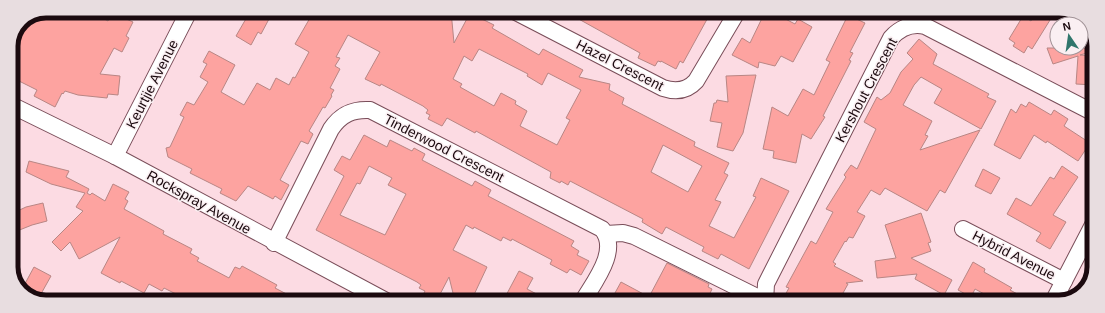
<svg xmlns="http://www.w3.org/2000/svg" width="1105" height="313" viewBox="0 0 1105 313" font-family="Arial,sans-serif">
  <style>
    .building { fill: #fda3a0; stroke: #b88684; fill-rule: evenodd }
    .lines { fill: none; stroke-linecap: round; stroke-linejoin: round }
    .minor-casing { stroke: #794d59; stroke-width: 18 }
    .minor { stroke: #fff; stroke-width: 16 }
    .labels { text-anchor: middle; stroke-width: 3; stroke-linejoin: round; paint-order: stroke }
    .street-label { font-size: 14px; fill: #1b0a0f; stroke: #faeff2 }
    .rim { fill: none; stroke: #1b0a0f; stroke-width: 5 }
  </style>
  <rect width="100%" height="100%" fill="#fcdbe3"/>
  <g class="building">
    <path d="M46 11H68L77 16 80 11H90L108 21 113 11H128L124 18 133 22 126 36 129 38 122 52 114 48 100 74 120 76 118 95 108 94 107 98 78 95 65 91 63 94 62 93 55 107 34 96 37 90 11 77V45L21 21Z"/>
    <path d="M254 11 269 19 261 34 258 32 251 45 236 36 247 17 250 18Z"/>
    <path d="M314 11H451L454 43 470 13 494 25 492 28 539 55 543 49 583 70 579 77 610 84 609 90 624 98 622 104 695 142 694 146 729 163 724 173 728 175 715 200 721 202 709 226 734 238 756 197 753 196 761 178 789 191 749 269 721 254 718 259 702 251 704 247 666 227 662 234 642 222 643 219 570 181 568 185 561 181 560 183 550 178 551 172 476 131 475 133 447 118 442 126 428 119 430 115 426 113 428 110 423 106 381 84 380 86 365 79 380 52 348 35 336 57 340 58 335 66 340 69 330 88 334 90 331 95 332 96 325 108 323 107 309 131 313 134 308 144 301 141 280 180 289 185 281 200 275 196 273 199 248 186 236 201 220 193 222 189 190 173 192 169 168 157 166 148 170 147 184 117 180 115 187 102 194 105 208 82 200 77 207 64 203 62 209 51 235 65 221 92 244 105 257 83 270 90 276 78 289 85 293 77 295 78 309 52 295 44ZM479 49 528 74 527 76 542 85 548 73 581 90 566 118 570 120 557 145 520 126 527 111 515 104 516 101 501 93 494 106 460 87 462 84 453 79 464 56 472 61ZM663 145 702 166 688 192 651 172Z"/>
    <path d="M566 12H711L683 63 680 61 676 69 661 61V62L658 61 655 66 638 58 640 53Z"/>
    <path d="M765 12H772L795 24 798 19 812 27 793 62 781 56 775 66 759 62 758 68 732 55 742 38 750 43Z"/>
    <path d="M1036 12H1055L1032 49 1028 46 1024 53 1013 46 1015 43 1009 39 1023 16 1031 21Z"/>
    <path d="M848 15 865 23 850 52 853 53 849 60 851 61 823 116 825 117 811 139 802 134 796 163 773 158 774 151 763 149 772 107 788 116 803 89 814 95 830 62 826 60Z"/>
    <path d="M919 39 937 54 933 64 989 94 987 97 996 101 981 129 934 103 942 89 921 77 914 85 903 105 932 121 925 135 928 136 920 150 980 130 945 193 940 190 927 211 885 188 880 195 871 190 857 212 865 216 853 238 849 237 846 242 845 241 833 262 836 264 834 266 863 281 846 283 848 284 843 293 861 302H797L785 295 789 288 786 287 811 241 816 244 833 212 826 209 846 177 844 175 851 165 857 169 876 129 864 122 877 97 881 100 890 93 901 72 913 59 907 53Z"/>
    <path d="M1047 48H1094V51L1080 55 1094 56V85L1076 84 1078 56 1053 64Z"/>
    <path d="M756 75 743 133 733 151 717 147 722 123 710 121 714 103H716L717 100 728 102 726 76Z"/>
    <path d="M1029 102 1051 115 1054 110 1068 119 1064 126 1090 143 1078 161 1047 141 1046 143 1034 135 1020 159 994 145 1011 109 1016 113 1021 104 1026 107Z"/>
    <path d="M364 135 387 147 390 140 412 151 414 148 425 154 422 160 472 186 475 181 491 190 488 196 574 241 571 246 579 251 577 255 589 261 581 275 570 269 567 273 550 264 552 260 512 239 511 241 503 237 501 241 474 227 473 229 466 225 453 250 487 267 472 299 455 301 449 277 437 300 424 293 425 291 419 288 421 285 417 282 316 230 344 176 334 170 342 156 350 160ZM369 166 392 178 388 185 406 194 385 235 340 215 357 183 360 184Z"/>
    <path d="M29 161 69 171 66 177 89 189 87 193 90 195 92 193 105 201 113 184 129 192 125 199 128 201 124 209 164 231 163 234 192 249 190 253 199 258 197 261 229 278 235 267 240 269 242 266 277 285 275 288 300 301H190L164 288 162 291 149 284 144 293 121 281 120 283 101 273 120 237 79 259 70 242 61 251 52 242 83 211 76 207 85 193 51 184 26 172Z"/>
    <path d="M1062 166 1078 177 1053 215 1066 222 1050 249 1036 241 1041 233 1007 214 1016 198 1031 206 1050 177 1054 179Z"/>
    <path d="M983 169 1000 178 991 194 975 186Z"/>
    <path d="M43 203 47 221 32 225 17 231 11 219V214L26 207Z"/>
    <path d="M921 213 931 242 928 243 931 251 911 258 952 280 944 295 915 279 917 274 877 278 875 261 896 258 885 225Z"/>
    <path d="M973 262 985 269 984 272 1012 288 1010 290 1032 302H999L975 289 971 297 958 290Z"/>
    <path d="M667 263 709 284 708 287 712 289 706 302H610L621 282 649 297Z"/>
    <path d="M34 267 51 276 37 301 21 291Z"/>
    <path d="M519 271 533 278 527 289 550 301H503Z"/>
  </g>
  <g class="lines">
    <g class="minor-casing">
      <g id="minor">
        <path d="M516 12 663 88C675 92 687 91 696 81L737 12"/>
        <path d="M11 105 115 156 386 301"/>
        <path d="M115 156 189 11"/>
        <path d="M963 229 1064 281"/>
        <path d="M606 234 623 233 634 236 765 301"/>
        <path d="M274 243 331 129C341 114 353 109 370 110L602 229C620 250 594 282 583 301"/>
        <path d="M765 302 766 284 891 38C900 28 912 23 925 26L1094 113"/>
        <path d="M1053 302 1093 225"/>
      </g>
    </g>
    <use href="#minor" class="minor"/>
  </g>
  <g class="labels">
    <g class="street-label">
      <text transform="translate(620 65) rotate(27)" y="5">Hazel Crescent</text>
      <text transform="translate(152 84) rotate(-63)" y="5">Keurtjie Avenue</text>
      <text transform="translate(866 90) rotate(-62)" y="5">Kershout Crescent</text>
      <text transform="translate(444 148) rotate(27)" y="5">Tinderwood Crescent</text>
      <text transform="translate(199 202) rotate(29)" y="5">Rockspray Avenue</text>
      <text transform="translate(1014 255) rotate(27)" y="5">Hybrid Avenue</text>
    </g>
  </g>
  <path d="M0 0H1105V313H0ZM46 18H1059A28 28 0 0 1 1087 46V267A28 28 0 0 1 1059 295H46A28 28 0 0 1 18 267V46A28 28 0 0 1 46 18Z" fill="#e8dde0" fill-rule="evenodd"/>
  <path class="rim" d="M46 18H1059A28 28 0 0 1 1087 46V267A28 28 0 0 1 1059 295H46A28 28 0 0 1 18 267V46A28 28 0 0 1 46 18Z"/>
  <g transform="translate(1069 36) rotate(347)"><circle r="19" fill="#faeff2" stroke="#a19397"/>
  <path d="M0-3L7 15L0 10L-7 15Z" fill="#30766c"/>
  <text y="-6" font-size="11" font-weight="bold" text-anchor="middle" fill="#1b0a0f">N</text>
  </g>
</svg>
